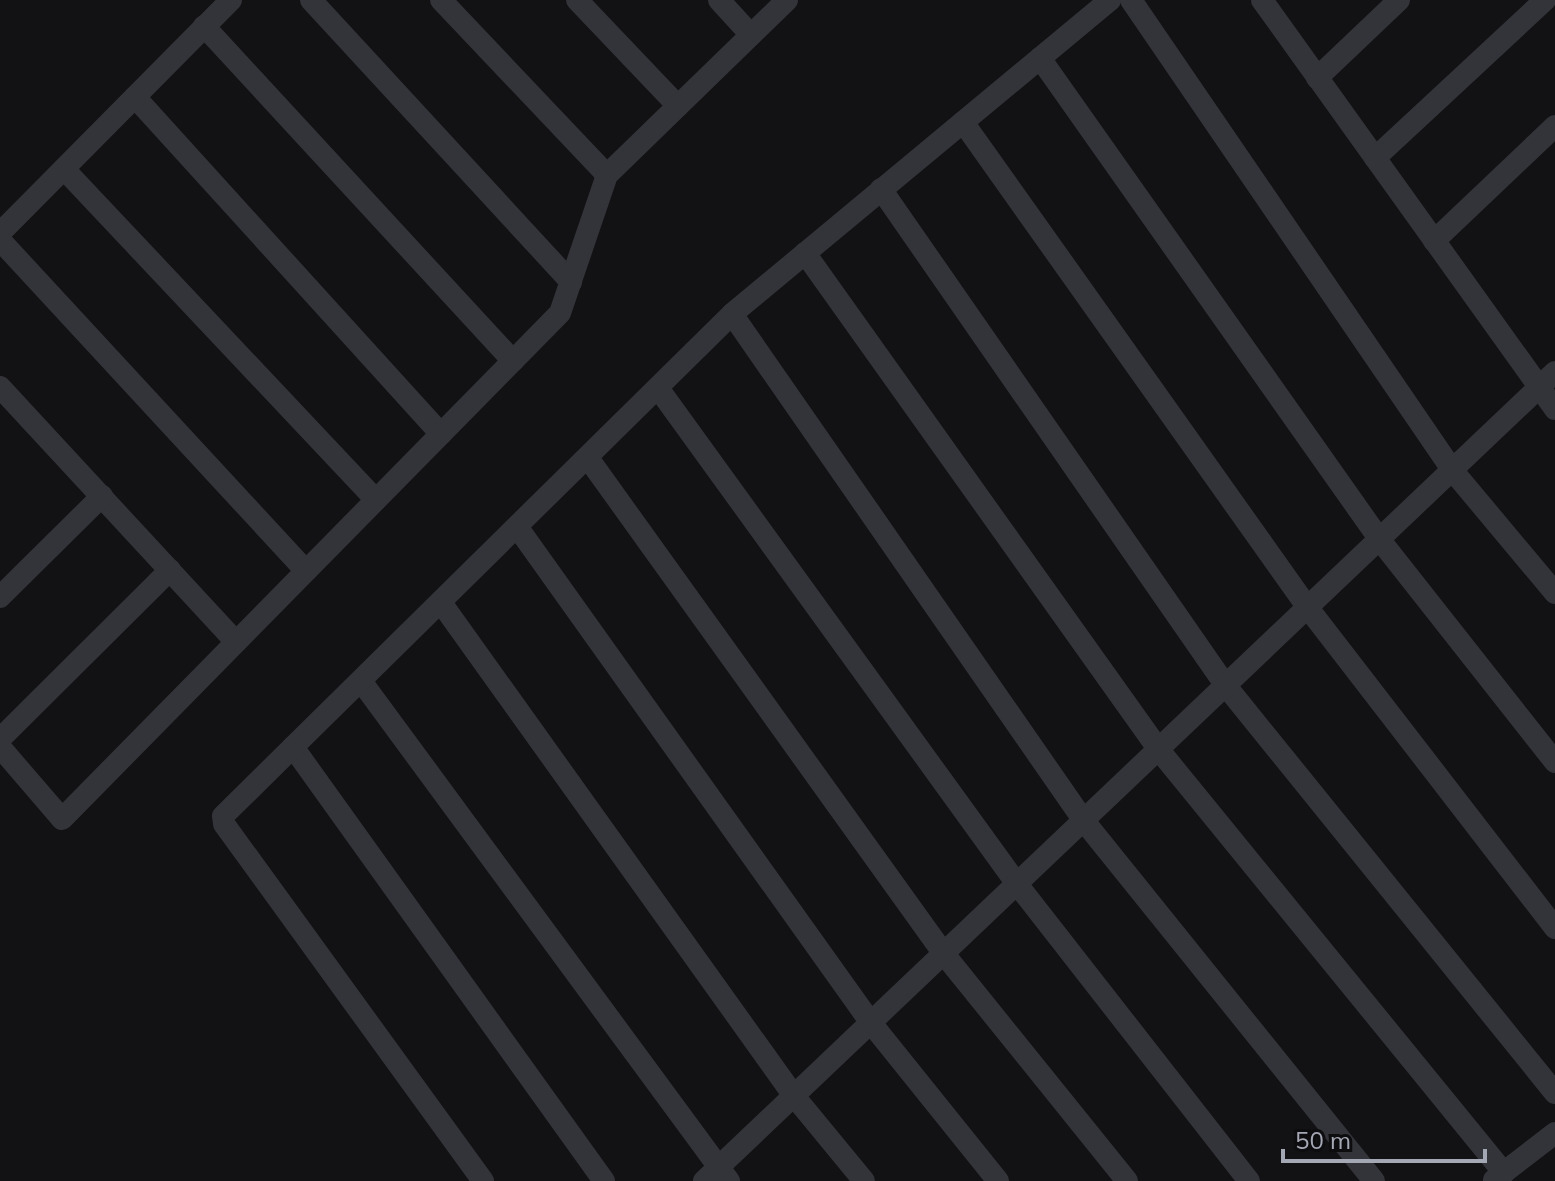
<svg xmlns="http://www.w3.org/2000/svg" width="1555" height="1181" viewBox="0 0 1555 1181" font-family="Mulish,sans-serif">
  <style>
    .lines { fill: none; stroke-linecap: round; stroke-linejoin: round }
    .minor { stroke: #333439; stroke-width: 22 }
  </style>
  <rect width="100%" height="100%" fill="#121214"/>
  <g class="lines">
    <g class="minor">
      <path d="M311 0 571 282"/>
      <path d="M441 0 607 175"/>
      <path d="M577 0 678 106"/>
      <path d="M719 0 751 35"/>
      <path d="M1131 0 1453 471 1555 593"/>
      <path d="M1262 0 1555 409"/>
      <path d="M204 26 513 361"/>
      <path d="M1040 58 1380 540 1555 762"/>
      <path d="M1317 78 1399 0"/>
      <path d="M135 97 441 434"/>
      <path d="M963 122 1308 608 1555 928"/>
      <path d="M1375 158 1545 0"/>
      <path d="M64 169 376 500"/>
      <path d="M881 189 1226 686 1555 1093"/>
      <path d="M0 233 231 0"/>
      <path d="M0 240 306 571"/>
      <path d="M1434 241 1555 126"/>
      <path d="M805 253 1159 750 1504 1173"/>
      <path d="M732 314 1084 821 1374 1181"/>
      <path d="M0 387 236 642"/>
      <path d="M658 388 1017 884 1249 1181"/>
      <path d="M588 458 944 954 1127 1181"/>
      <path d="M518 528 871 1023 998 1181"/>
      <path d="M0 597 102 496"/>
      <path d="M442 604 794 1096 864 1181"/>
      <path d="M361 681 729 1181"/>
      <path d="M0 739 170 570"/>
      <path d="M0 747 62 819 560 313 607 175 787 0"/>
      <path d="M293 747 604 1181"/>
      <path d="M1494 1180 1555 1133"/>
      <path d="M483 1181 224 824 223 816 732 314 1110 0"/>
      <path d="M704 1181 1555 372"/>
    </g>
  </g>
  <path d="M1283 1149v12h202v-12" fill="none" stroke="#a4a7b4" stroke-width="4"/>
  <text x="1295" y="1149" font-size="24" fill="#a4a7b4" stroke="#0d0d0f" stroke-width="6" paint-order="stroke">50 m</text>
</svg>
